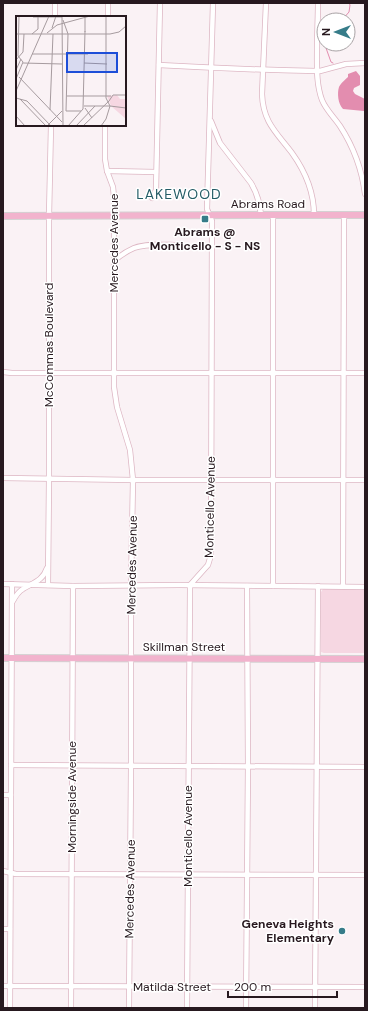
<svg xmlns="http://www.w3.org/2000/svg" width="368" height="1011" viewBox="0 0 368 1011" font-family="'DM Sans',sans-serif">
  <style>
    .green { fill: #f6d7e2 }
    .water { fill: #e38daf }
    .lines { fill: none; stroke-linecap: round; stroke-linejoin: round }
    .stream { stroke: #e38daf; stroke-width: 1 }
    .minor-casing { stroke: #ddb6c3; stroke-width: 6 }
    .major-casing { stroke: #d4d1d2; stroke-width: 8 }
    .minor { stroke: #fff; stroke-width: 4.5 }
    .major { stroke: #f2b3cd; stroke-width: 6 }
    .poi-dot { fill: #367c89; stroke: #fff; stroke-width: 1.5 }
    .labels { text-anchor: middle; stroke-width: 3; stroke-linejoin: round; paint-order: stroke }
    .street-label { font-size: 12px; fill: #27191f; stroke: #fff }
    .poi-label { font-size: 12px; font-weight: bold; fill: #27191f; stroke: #fff }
    .quarter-label { font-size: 14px; letter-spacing: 1px; fill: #245c66; stroke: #fff }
    .inset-road { fill: none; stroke: #a69b9f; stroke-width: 1 }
    .view { fill: #1d4ed8; fill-opacity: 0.15; stroke: #1d4ed8; stroke-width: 2 }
    .inset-edge { fill: none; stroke: #27191f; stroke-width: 2 }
  </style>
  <rect width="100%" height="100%" fill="#faf2f5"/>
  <path class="green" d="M323 589H365V653H324L321 652V592Z"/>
  <path class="water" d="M356 71 360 76V85L354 88 353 91 355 94 365 99V112L364 111 343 109C338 104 337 93 339 87 341 83 346 79 348 77V74Z"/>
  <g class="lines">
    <g class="stream">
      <path d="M342 20 349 12 350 5 349 3"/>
      <path d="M327 44 326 48 331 62 333 63"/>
    </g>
    <g class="minor-casing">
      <g id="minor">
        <path d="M266 3 262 94C263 122 276 132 292 153 305 171 314 193 314 215"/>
        <path d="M318 3C318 18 317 34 317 49 317 66 316 84 322 100 326 110 334 117 340 126 353 146 362 170 365 194"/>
        <path d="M55 17V3"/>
        <path d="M108 17V3"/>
        <path d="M159 65C212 68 264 70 317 71H320L346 64 365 63"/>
        <path d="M211 121 220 143 251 183C257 193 260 203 261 215"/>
        <path d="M105 125V159L107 171 113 187 114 197V387L117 407 130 450 133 480 131 586V768L129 1008"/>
        <path d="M107 171 156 172"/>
        <path d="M152 198 156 190 160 3"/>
        <path d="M115 260C121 255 127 251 134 248 148 243 165 245 179 245"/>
        <path d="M3 372 12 373H365"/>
        <path d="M3 478 133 480H365"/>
        <path d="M3 584 73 586 179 585 365 587"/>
        <path d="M48 585 49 479V216L51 125"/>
        <path d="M273 586V215"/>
        <path d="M343 586 344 216"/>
        <path d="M13 601C15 597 18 592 23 589 32 583 43 581 47 568"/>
        <path d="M11 765 365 767"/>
        <path d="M3 795H11"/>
        <path d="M3 871 16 874 365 875"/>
        <path d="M3 929H10"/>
        <path d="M3 986 365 987"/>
        <path d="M10 1008 12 584"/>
        <path d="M71 1008 73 586"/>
        <path d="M187 1008 190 589V585L208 565 211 555 212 221 207 209 213 3"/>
        <path d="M246 1008 248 765 247 586"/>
        <path d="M315 1008 318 586"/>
      </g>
    </g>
    <g class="major-casing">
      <g id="major">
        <path d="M3 216 261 215H365"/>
        <path d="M3 658 365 659"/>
      </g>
    </g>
    <use href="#minor" class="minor"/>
    <use href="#major" class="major"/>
  </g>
  <g class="poi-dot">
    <rect x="201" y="215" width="8" height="8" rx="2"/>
    <circle cx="342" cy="931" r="4"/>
  </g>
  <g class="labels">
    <g class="street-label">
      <text x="268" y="208">Abrams Road</text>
      <text transform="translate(114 243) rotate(-90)" y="4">Mercedes Avenue</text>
      <text transform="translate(49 345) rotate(-90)" y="4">McCommas Boulevard</text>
      <text transform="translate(210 507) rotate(-89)" y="4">Monticello Avenue</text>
      <text transform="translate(132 565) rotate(-89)" y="4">Mercedes Avenue</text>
      <text x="184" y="651">Skillman Street</text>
      <text transform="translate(72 797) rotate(-90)" y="4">Morningside Avenue</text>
      <text transform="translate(188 836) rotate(-90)" y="4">Monticello Avenue</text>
      <text transform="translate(130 889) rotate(-89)" y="4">Mercedes Avenue</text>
      <text x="172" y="991">Matilda Street</text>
    </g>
    <g class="poi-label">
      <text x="205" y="236">Abrams @<tspan x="205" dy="14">Monticello - S - NS</tspan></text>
      <text x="334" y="928" text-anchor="end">Geneva Heights<tspan x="334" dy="14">Elementary</tspan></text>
    </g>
    <g class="quarter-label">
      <text x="179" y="199">LAKEWOOD</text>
    </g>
  </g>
  <g transform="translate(16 16)">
    <rect width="110" height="110" fill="#faf2f5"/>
    <path d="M101 79 104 83H110V103L95 90 91 80Z" fill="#f6d7e2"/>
    <path class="inset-road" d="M46 0 47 110M17 1H46M47 4 52 18M36 12 40 0M69 16V0M31 17 41 9 74 0M0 18H94L103 16 110 10M16 18 22 13V1M16 38H72M0 44 7 36 8 18M7 47 46 48M68 47 91 48M0 54 5 43M3 61 46 106M0 63 7 46 2 40 3 0M0 75 33 0M51 80H95M0 82 11 85 35 110M4 83 30 110M93 85 97 79H110M68 90H94M94 90 110 92M69 92 76 102M34 94 37 18M50 95 52 18M50 95H65M0 100 9 110M31 110 46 95M52 110 67 93 69 15M60 110 79 90M67 110 93 85M85 110 90 103 94 90 90 82V0"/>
    <path class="view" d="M51 37H101V56H51Z"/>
    <rect width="110" height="110" class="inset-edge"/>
  </g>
  <rect width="368" height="1011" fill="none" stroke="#27191f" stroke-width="8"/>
  <g transform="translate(336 32) rotate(270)"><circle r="19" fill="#ffffff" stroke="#a9a3a5"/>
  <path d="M0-3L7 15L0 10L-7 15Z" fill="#367c89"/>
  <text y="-6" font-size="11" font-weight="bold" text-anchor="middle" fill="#27191f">N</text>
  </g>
  <path d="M228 991v6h109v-6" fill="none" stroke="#27191f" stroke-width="2"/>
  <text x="234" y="991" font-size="12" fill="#27191f" stroke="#ffffff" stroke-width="3" paint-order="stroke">200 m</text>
</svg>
